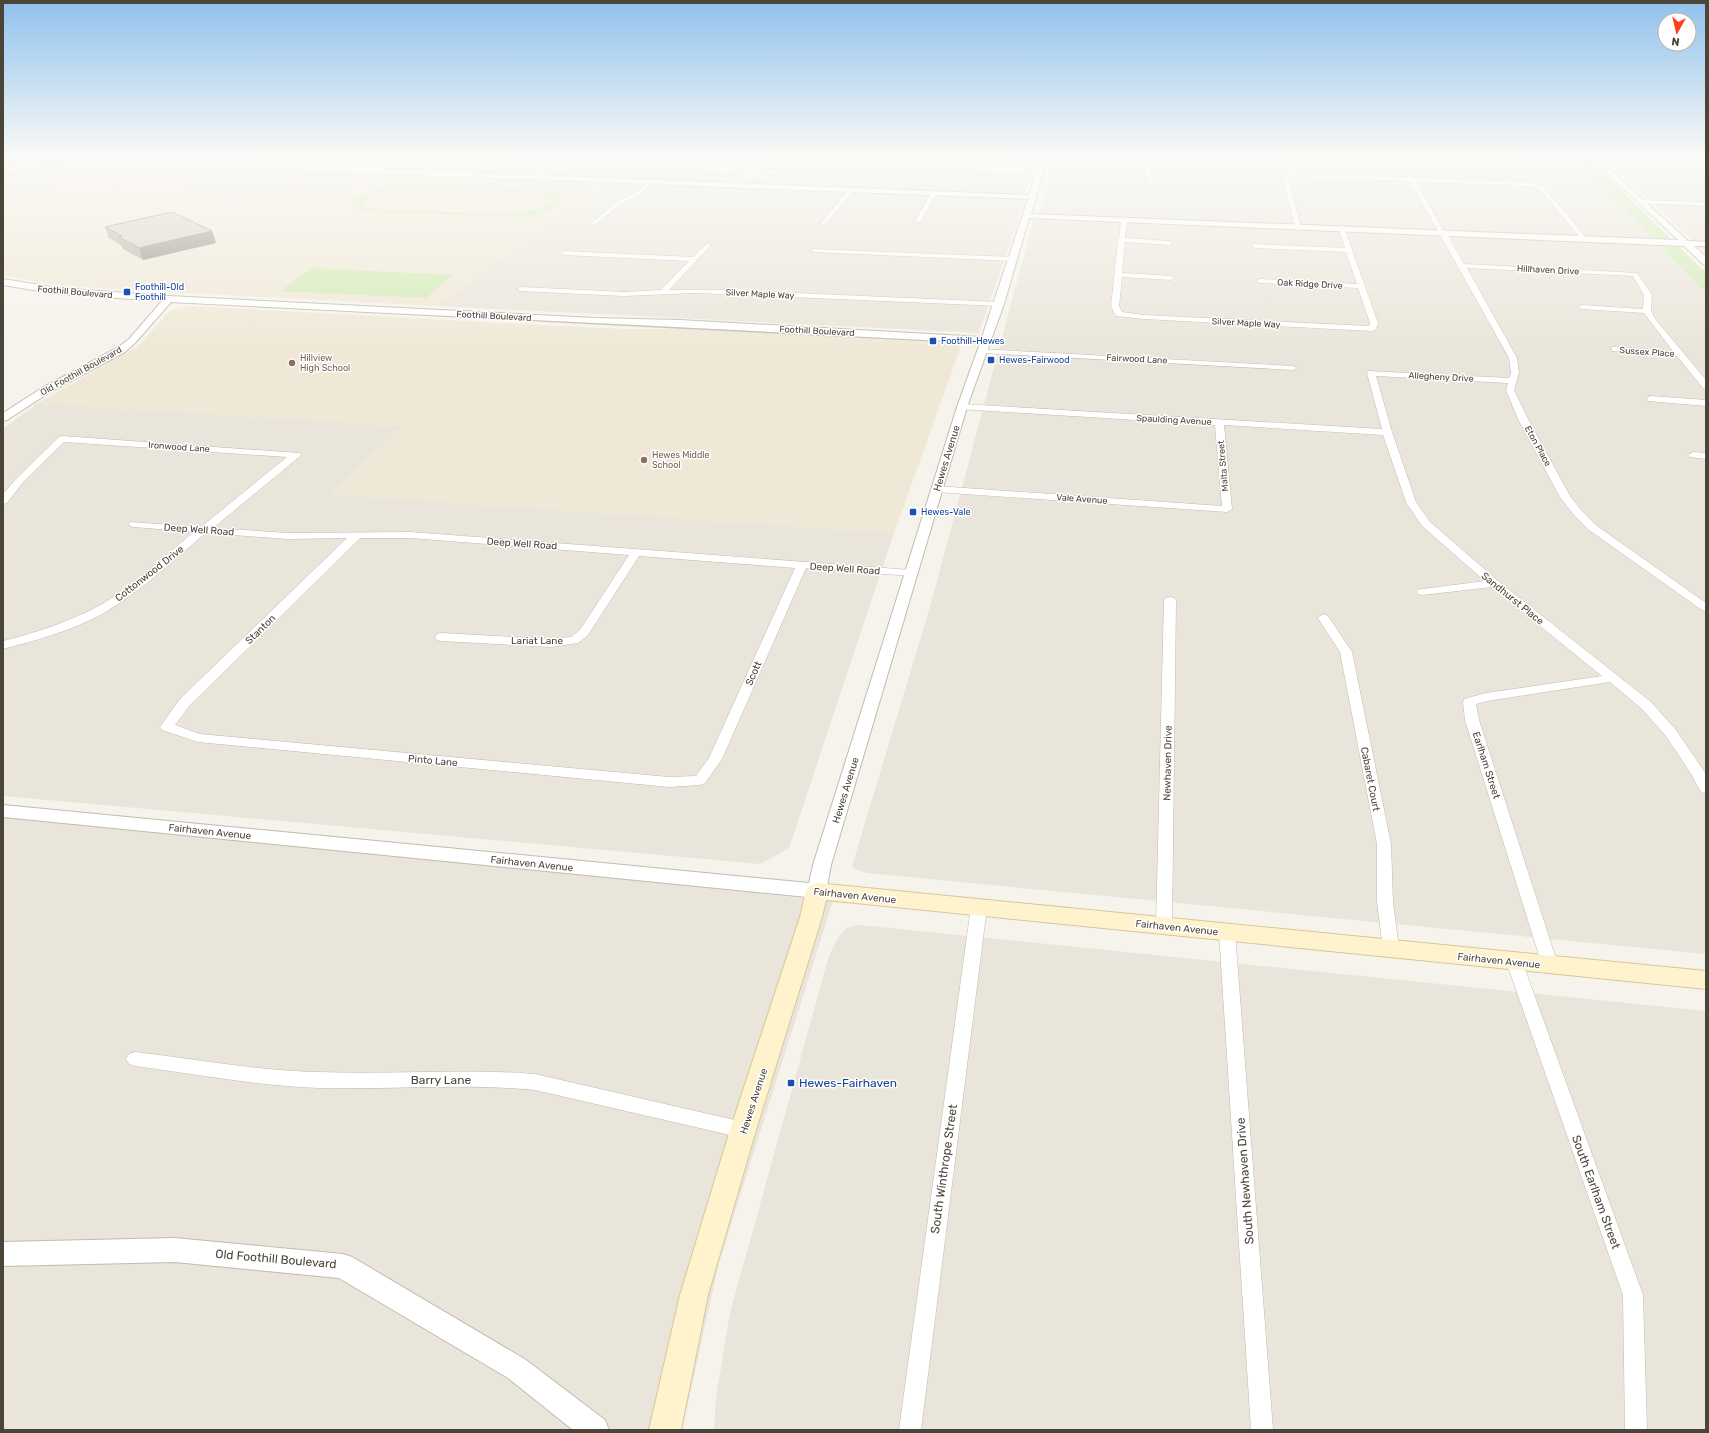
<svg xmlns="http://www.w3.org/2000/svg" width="1709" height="1433" viewBox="0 0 1709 1433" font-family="Rubik,sans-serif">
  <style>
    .residential { fill: #eae5da }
    .education { fill: #efe8d6 }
    .green { fill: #d2eab5; fill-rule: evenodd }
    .parking { fill: #e5e3e0 }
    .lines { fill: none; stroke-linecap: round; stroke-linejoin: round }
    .stream { stroke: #a9d4f2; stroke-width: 2.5 }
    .minor-casing { stroke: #c2bbae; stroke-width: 1 }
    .tertiary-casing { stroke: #c2bbae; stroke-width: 2 }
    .secondary-casing { stroke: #d6c79b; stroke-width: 2 }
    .primary-casing { stroke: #e6c16a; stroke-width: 2 }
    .minor { fill: #fff; fill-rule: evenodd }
    .tertiary { fill: #fff; fill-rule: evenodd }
    .secondary { fill: #fff3cd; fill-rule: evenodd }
    .primary { fill: #ffe39c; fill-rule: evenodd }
    .wall { fill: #bab2a6 }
    .shaded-wall { fill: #979187 }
    .building { fill: #d8cfc1; stroke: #979187 }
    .transit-dot { fill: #1a4fb4; stroke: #fff; stroke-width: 1.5 }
    .education-dot { fill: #8d6e63; stroke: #fff; stroke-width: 1.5 }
    .labels { text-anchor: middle; stroke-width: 3; stroke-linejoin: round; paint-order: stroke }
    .far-street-label { font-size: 9px; fill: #4b4439; stroke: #fff }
    .far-transit-label { font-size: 9px; fill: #164399; stroke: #fff; text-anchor: start }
    .far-education-label { font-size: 9px; fill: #785e54; stroke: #fff; text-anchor: start }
    .street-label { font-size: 10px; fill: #4b4439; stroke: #fff }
    .near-street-label { font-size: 12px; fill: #4b4439; stroke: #fff }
    .near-transit-label { font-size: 12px; fill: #164399; stroke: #fff; text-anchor: start }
  </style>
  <rect width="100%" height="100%" fill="#f6f3ec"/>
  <g class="residential">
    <path d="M270 156H1038L1025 192 1014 194 256 163Z"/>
    <path d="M1055 156H1572L1653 239 1639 240 1044 214 1039 213Z"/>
    <path d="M1603 156H1706V253Z"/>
    <path d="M605 182 1025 200 979 333 437 306Z"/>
    <path d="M1037 220 1659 245 1706 293V954L867 873 855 869 852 866 930 607 1033 222Z"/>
    <path d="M38 403 403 426 330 494 894 533 789 848 760 864 3 796V429Z"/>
    <path d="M3 815 833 901 719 1263 682 1430H3Z"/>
    <path d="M860 925 1706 1011V1430H714L716 1398 730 1313 828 959 837 939 846 928Z"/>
  </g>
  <g class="education">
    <path d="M57 160 605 182 437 306 110 289 49 284 3 275V170Z"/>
    <path d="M190 306 521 324 624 329H684L945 343 954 344 959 346 960 349 894 533 330 494 403 426 38 403 137 347 170 311Z"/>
  </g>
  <g class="green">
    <path d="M1572 156H1586L1706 273V293Z"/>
    <path d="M402 185H414L573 191 569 194H557L560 198V202C549 214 531 216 516 217L370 212 359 210 353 206 354 200C367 189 386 186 402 185ZM402 188 535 193 546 196 549 200 545 205 538 209 513 214 378 209 368 207 365 205 366 200C376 191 390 189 402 188Z"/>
    <path d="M313 268 453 275 426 298 280 291Z"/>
  </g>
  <g class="parking">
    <path d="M72 163 121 165 88 174 132 166 169 167 174 169 180 168 194 173 114 188 84 174 81 175 82 178 67 182 68 183 13 196H3V180Z"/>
    <path d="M218 169 373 175 370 178 376 179H432L595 185 590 188 581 189 435 183 360 184 339 191 281 189 254 194 245 199 228 203 212 198 216 196 210 194H203L172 181 176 179 174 178Z"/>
  </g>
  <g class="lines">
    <path class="stream" d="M3 177 65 163"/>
    <g class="minor-casing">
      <g id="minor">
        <path d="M310 156H317L294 169 289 168Z"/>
        <path d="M396 156H403L375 172 370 171Z"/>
        <path d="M477 156H484L477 161H473V159Z"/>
        <path d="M557 156H564L532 178H528V176Z"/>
        <path d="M675 156H681L671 165 672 166 776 170 792 156H799L777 174 668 169 665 165Z"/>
        <path d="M869 156H875V162L884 163 1040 169 1043 171 1040 173 884 167 871 164 868 159Z"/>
        <path d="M1128 156C1144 156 1151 172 1156 185L1155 186H1151L1144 170Z"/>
        <path d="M1511 156H1520L1521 157 1518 159Z"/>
        <path d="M1698 156H1705L1706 162Z"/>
        <path d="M1288 173 1526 182 1543 186 1587 239V241H1583L1539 188 1526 186 1416 182 1444 232 1447 234 1464 264 1637 273 1652 295 1651 311 1656 320 1706 380V389L1703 388 1677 356 1612 351V347H1615L1673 351 1644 313 1582 309 1578 307 1582 305 1643 309 1644 295 1633 276 1467 268 1517 358 1519 373 1514 390 1528 419 1570 496 1581 510 1597 526 1706 603V611L1702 610 1589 530 1573 514 1560 497 1518 419 1506 390 1508 383 1376 376 1392 432 1416 502 1430 522 1498 581 1651 702 1676 730 1704 771 1706 775V794L1701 792 1690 772 1666 736 1641 708 1610 682 1487 701 1476 704 1479 720 1558 965 1556 969 1550 971 1544 969 1542 965 1465 720 1463 702 1464 699 1486 693 1602 676 1492 587 1422 595 1418 594 1416 592 1418 590 1422 589 1485 581 1422 526 1406 502 1383 435 1224 425 1232 509 1227 512 936 492 931 489 936 486 1222 506 1215 425 959 409 958 407 959 405 962 404 1382 429 1367 373 1368 371 1509 378 1511 373 1509 358 1410 181 1290 177 1289 179 1301 228 1298 230 1295 228 1283 179 1286 174Z"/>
        <path d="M648 181 653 182 641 194 621 204 596 224H592V222L617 202 637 192Z"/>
        <path d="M849 189 854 190 825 225H821V223Z"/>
        <path d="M932 192 937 193 920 222H916L915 221Z"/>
        <path d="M1641 200 1706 202V206L1639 203 1638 202Z"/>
        <path d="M1124 219 1127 221 1125 238 1169 241 1172 243 1169 245 1125 242 1122 273 1171 276 1175 278 1171 280 1122 277 1119 306 1122 312 1144 315 1369 326 1370 323 1358 288 1260 283 1256 281 1260 279 1357 284 1346 252 1254 248 1251 246 1254 244 1345 248 1339 230 1342 228 1345 230 1378 323 1376 329 1372 331 1144 319 1116 316 1111 306 1118 242 1117 240 1119 238 1121 221Z"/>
        <path d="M708 243 710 244V246L669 290H726L999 302 1003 304 999 306 696 293 624 296 521 291 517 289 521 287 624 292 661 290 689 261 564 255 561 253 564 251 693 257Z"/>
        <path d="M814 249 1013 257 1016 259 1013 261 812 252V250Z"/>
        <path d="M979 349 1293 366 1297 368 1293 370 982 353 978 351Z"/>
        <path d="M1651 396 1706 400V406L1648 401 1647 399 1648 397Z"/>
        <path d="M62 436 299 453 301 455 299 457 213 528 288 533 410 532 911 570 917 573 911 576 806 568 722 759 705 783 700 785 669 787 198 742 162 730 160 727 180 699 347 538 288 539 206 533C173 560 141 591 104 613 73 630 38 640 3 649V641C35 633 65 623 95 608 130 590 163 557 194 532L134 527 130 526 129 524 130 522 201 527 287 457 64 442 23 482 7 503 3 504V494L17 478 59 437ZM360 538H410L629 555 580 630 571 637 551 639 441 633 437 634 435 637 437 640 441 641 551 647 578 643 588 635 639 556 795 568 709 758 696 776 669 777 200 734 175 725 190 705Z"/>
        <path d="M1693 452 1706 453V459L1690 457 1688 455Z"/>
        <path d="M1170 597 1174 598 1176 600 1172 926 1170 930 1164 932 1158 930 1156 926 1164 600 1166 598Z"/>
        <path d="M1324 614 1328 616 1352 652 1391 844 1393 902 1399 949 1397 953 1391 955 1385 953 1383 949 1377 902V844L1340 652 1318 618 1320 616Z"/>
        <path d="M979 901 984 903 987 907 921 1430H899L971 907 974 903Z"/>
        <path d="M1227 926 1233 928 1235 932 1273 1430H1251L1219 932 1221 928Z"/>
        <path d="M1514 955 1520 957 1522 961 1643 1295 1647 1430H1625L1623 1295 1506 961 1508 957Z"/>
        <path d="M135 1052C196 1059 258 1071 319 1072 391 1075 463 1068 535 1074L743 1122 750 1124 752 1130 750 1136 743 1138 535 1090C463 1083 391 1090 319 1088 258 1086 196 1074 135 1066L129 1064 126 1059 129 1054Z"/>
      </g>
    </g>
    <g class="tertiary-casing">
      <g id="tertiary">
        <path d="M70 156 1029 195 1042 156H1048L1031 214 1678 240 1589 156H1596L1688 241 1706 242V246H1694L1706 257V265L1703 264 1684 246 1029 218 1004 304 967 407 831 865 826 891 824 896 817 898 3 817V805L809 883 813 865 957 407 980 343C711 328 441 316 171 302L135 343 125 352 50 392 7 420 3 421V413L42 388 117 348 129 339 162 301 58 294 3 285V279L58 288 169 296 595 318 680 320 982 337 1028 199 110 163 73 158Z"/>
        <path d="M175 1238 343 1254 352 1257 526 1360 605 1420 609 1430H573L508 1378 339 1278 175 1262 3 1266V1242Z"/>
      </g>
    </g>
    <g class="secondary-casing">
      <path id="secondary" d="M817 883 1706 971V989L826 900 822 917 756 1130 708 1295 681 1430H649L680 1295 730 1130 800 917 806 891 809 886Z"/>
    </g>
    <g class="primary-casing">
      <path id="primary" d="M44 156H63L59 159 3 169V163Z"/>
    </g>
    <use href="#minor" class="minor"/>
    <use href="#tertiary" class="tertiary"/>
    <use href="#secondary" class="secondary"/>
    <use href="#primary" class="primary"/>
  </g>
  <path class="wall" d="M105 227 212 231 216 243 143 260 123 249 121 245 109 238Z"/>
  <path class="shaded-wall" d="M212 231 216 243 143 260 139 248Z"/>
  <path class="building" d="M172 212 212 231 139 248 119 237 122 236 105 227Z"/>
  <linearGradient id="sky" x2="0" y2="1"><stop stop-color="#8fc1ec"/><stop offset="0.44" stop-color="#fbfaf6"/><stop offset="1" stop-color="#fbfaf6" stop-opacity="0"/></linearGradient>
  <rect width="1709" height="357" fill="url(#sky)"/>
  <g class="transit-dot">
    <rect x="123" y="288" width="8" height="8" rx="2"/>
    <rect x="929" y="337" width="8" height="8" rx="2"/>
    <rect x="987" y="356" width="8" height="8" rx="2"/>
    <rect x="909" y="508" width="8" height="8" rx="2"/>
    <rect x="787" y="1079" width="8" height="8" rx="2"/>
  </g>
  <g class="education-dot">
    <circle cx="292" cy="363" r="4"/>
    <circle cx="644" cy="460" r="4"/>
  </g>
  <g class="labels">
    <g class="far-street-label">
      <text transform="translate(1548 270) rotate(3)" y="3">Hillhaven Drive</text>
      <text transform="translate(1310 284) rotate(3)" y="3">Oak Ridge Drive</text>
      <text transform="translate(75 292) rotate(5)" y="3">Foothill Boulevard</text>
      <text transform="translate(760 294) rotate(3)" y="3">Silver Maple Way</text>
      <text transform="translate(494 316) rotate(3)" y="3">Foothill Boulevard</text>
      <text transform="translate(1246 323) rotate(3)" y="3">Silver Maple Way</text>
      <text transform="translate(817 331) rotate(3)" y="3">Foothill Boulevard</text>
      <text transform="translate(1647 352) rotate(4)" y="3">Sussex Place</text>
      <text transform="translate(1137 359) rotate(3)" y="3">Fairwood Lane</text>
      <text transform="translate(81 371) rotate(-29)" y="3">Old Foothill Boulevard</text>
      <text transform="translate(1441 377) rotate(3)" y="3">Allegheny Drive</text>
      <text transform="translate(1174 420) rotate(3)" y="3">Spaulding Avenue</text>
      <text transform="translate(1538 446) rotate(61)" y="3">Eton Place</text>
      <text transform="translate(179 447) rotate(4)" y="3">Ironwood Lane</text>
      <text transform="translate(1223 466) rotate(-95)" y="3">Malta Street</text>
      <text transform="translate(1082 499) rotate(4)" y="3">Vale Avenue</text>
    </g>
    <g class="far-transit-label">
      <text x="135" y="290">Foothill-Old<tspan x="135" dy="10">Foothill</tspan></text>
      <text x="941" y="344">Foothill-Hewes</text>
      <text x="999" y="363">Hewes-Fairwood</text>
      <text x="921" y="515">Hewes-Vale</text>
    </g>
    <g class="far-education-label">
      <text x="300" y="361">Hillview<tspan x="300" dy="10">High School</tspan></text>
      <text x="652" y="458">Hewes Middle<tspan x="652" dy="10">School</tspan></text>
    </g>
    <g class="street-label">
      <text transform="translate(946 458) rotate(-73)" y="4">Hewes Avenue</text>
      <text transform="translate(199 529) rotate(4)" y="4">Deep Well Road</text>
      <text transform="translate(522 543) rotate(4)" y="4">Deep Well Road</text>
      <text transform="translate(845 568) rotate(4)" y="4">Deep Well Road</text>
      <text transform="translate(149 573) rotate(-38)" y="4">Cottonwood Drive</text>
      <text transform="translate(1513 598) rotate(39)" y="4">Sandhurst Place</text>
      <text transform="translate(260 629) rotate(-44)" y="4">Stanton</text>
      <text x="537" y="644">Lariat Lane</text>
      <text transform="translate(753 673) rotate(-66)" y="4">Scott</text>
      <text transform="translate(433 760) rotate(5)" y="4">Pinto Lane</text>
      <text transform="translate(1167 763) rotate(-89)" y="4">Newhaven Drive</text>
      <text transform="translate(1487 765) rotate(72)" y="4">Earlham Street</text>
      <text transform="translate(1371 779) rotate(79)" y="4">Cabaret Court</text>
      <text transform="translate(845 790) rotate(-73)" y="4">Hewes Avenue</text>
      <text transform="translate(210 831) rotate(6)" y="4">Fairhaven Avenue</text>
      <text transform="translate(532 863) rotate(6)" y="4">Fairhaven Avenue</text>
      <text transform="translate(855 895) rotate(6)" y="4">Fairhaven Avenue</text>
      <text transform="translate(1177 927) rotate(6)" y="4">Fairhaven Avenue</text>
      <text transform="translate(1499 960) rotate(6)" y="4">Fairhaven Avenue</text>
      <text transform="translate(753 1101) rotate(-72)" y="4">Hewes Avenue</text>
    </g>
    <g class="near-street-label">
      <text x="441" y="1084">Barry Lane</text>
      <text transform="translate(944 1169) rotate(-82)" y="4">South Winthrope Street</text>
      <text transform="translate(1245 1181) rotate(-94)" y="4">South Newhaven Drive</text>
      <text transform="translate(1596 1192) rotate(70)" y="4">South Earlham Street</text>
      <text transform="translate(276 1259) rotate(5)" y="4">Old Foothill Boulevard</text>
    </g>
    <g class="near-transit-label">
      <text x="799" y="1087">Hewes-Fairhaven</text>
    </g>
  </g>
  <rect width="1709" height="1433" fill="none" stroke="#4b4439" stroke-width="8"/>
  <g transform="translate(1677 32) rotate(188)"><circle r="19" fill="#ffffff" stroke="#b7b4b0"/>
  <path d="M0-3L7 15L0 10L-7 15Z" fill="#fc3f1d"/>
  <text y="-6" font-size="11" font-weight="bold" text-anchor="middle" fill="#4b4439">N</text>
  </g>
</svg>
